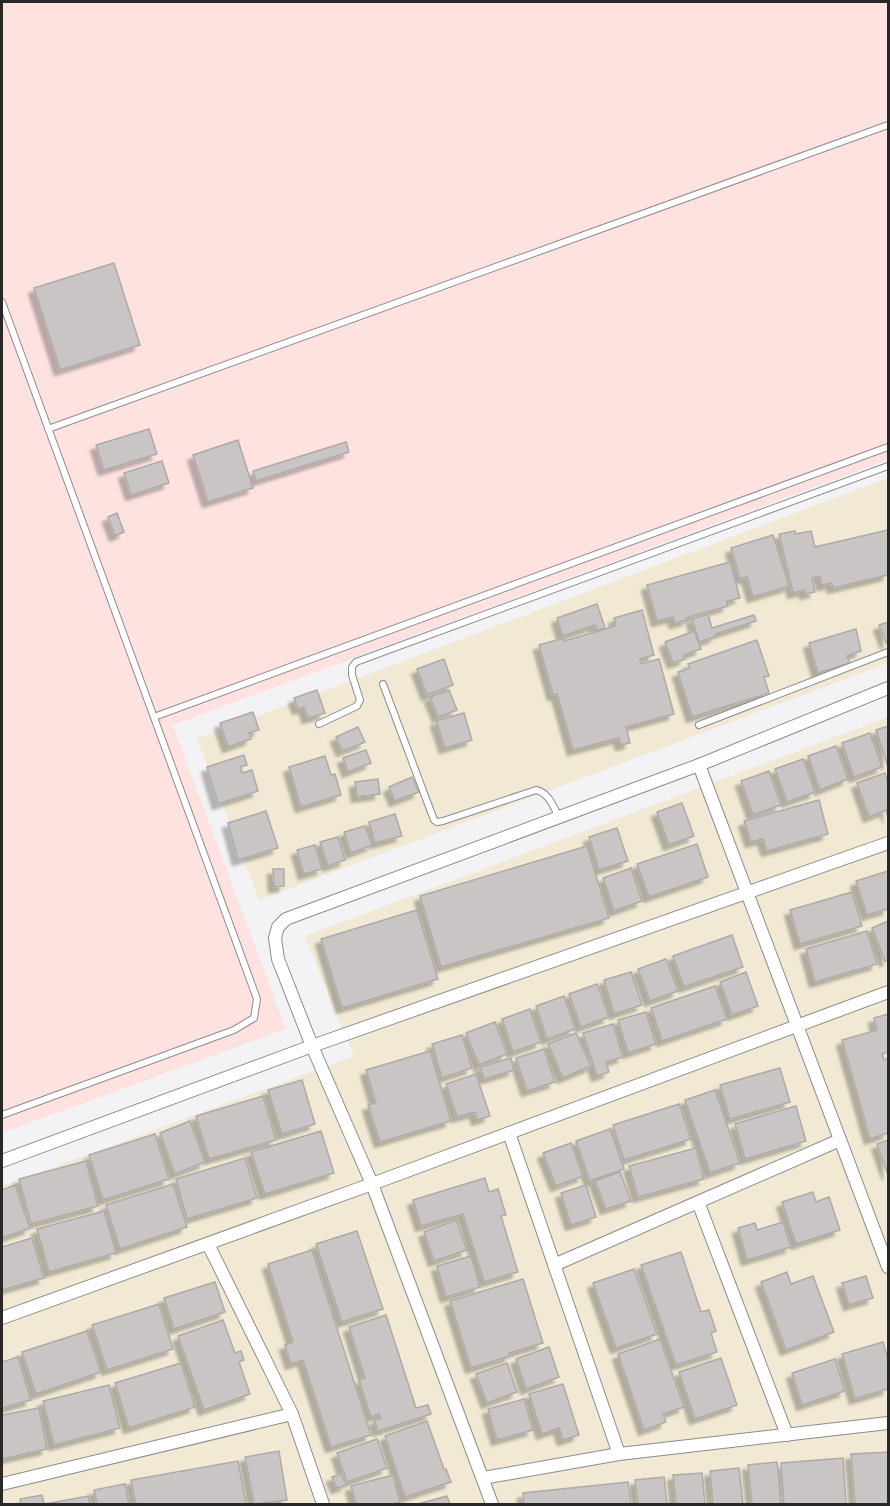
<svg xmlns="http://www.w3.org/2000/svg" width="890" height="1506" viewBox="0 0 890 1506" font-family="'Roboto Serif',serif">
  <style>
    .commercial { fill: #f1e9d3 }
    .industrial { fill: #fde2e0 }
    .building { fill: #c9c5c4; stroke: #aeaaa9; stroke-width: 1.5; filter: url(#shadow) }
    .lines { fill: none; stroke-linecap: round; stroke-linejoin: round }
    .lane-casing { stroke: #8c8c8f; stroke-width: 8 }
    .street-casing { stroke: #8c8c8f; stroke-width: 14 }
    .lane { stroke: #fff; stroke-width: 6 }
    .street { stroke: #fff; stroke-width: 12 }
  </style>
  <defs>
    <filter id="shadow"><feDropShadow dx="-5.5" dy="5.5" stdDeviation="1.5" flood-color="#0004"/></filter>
  </defs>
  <rect width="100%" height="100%" fill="#f3f3f6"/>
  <g class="commercial">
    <path d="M888 478V663L259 900 197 739Z"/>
    <path d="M888 717V1504H2V1186L354 1056 305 936Z"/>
  </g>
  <path class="industrial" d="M2 2H888V460L173 725 286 1029 2 1133Z"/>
  <g class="building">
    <path d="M114 263 140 345 60 370 34 288Z"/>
    <path d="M149 429 157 454 104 470 96 445Z"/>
    <path d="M238 440 253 488 208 502 193 455Z"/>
    <path d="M346 442 349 452 256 481 253 471Z"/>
    <path d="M162 461 169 483 131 495 124 473Z"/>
    <path d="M117 513 124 532 115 536 108 517Z"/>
    <path d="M888 530V575L833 588 832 583 822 585 820 576 812 578 815 592 805 594V590L793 593 779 534 795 531V534L811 531 815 547Z"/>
    <path d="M773 535 789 586 753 597 747 577 740 579 731 548Z"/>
    <path d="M730 562 740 598 727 601 728 606 686 618 687 620 675 623 673 617 657 621 647 585Z"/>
    <path d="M597 604 605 628 597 630 595 625 563 636 557 618Z"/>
    <path d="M642 610 654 655 640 659 641 664 659 659 674 714 626 727 630 743 621 745 619 738 573 750 557 694 553 695 539 645 564 638V641L616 626 614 618Z"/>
    <path d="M708 614 712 628 754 615 756 621 715 634V637L699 642 692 619Z"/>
    <path d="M888 622V642L886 643 879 625Z"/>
    <path d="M856 629 861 651 847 656 850 663 818 673 809 643Z"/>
    <path d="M694 631 701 649 684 655 685 659 673 663 665 642Z"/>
    <path d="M757 640 769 676 764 677 769 693 692 717 678 672 690 668 688 664Z"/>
    <path d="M444 659 453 685 427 695 417 669Z"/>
    <path d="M317 690 325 713 308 718 304 707 298 709 294 698Z"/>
    <path d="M449 690 457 710 438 717 430 697Z"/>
    <path d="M253 712 259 730 249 733 251 739 228 747 220 723Z"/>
    <path d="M464 713 472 740 445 748 436 721Z"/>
    <path d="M888 726V763L887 764 876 730Z"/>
    <path d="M358 727 365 742 342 751 336 737Z"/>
    <path d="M870 733 882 767 854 777 842 743Z"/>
    <path d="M836 746 848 779 820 790 808 756Z"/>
    <path d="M366 750 371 763 348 772 343 758Z"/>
    <path d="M244 755 247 765 240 767 242 773 252 770 258 791 218 804 207 767Z"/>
    <path d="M325 756 331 775 335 774 341 795 301 807 289 767Z"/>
    <path d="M803 759 815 792 787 802 775 769Z"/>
    <path d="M769 771 781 805 753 815 741 781Z"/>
    <path d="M885 773 888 782V818L886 810 869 817 857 783Z"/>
    <path d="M412 777 419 792 395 801 389 787Z"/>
    <path d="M378 779 380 794 357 797 355 782Z"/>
    <path d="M819 800 828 834 767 851 763 839 751 842 744 821Z"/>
    <path d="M682 803 694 836 669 845 657 812Z"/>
    <path d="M266 811 278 848 238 860 228 823Z"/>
    <path d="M395 814 402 836 375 843 369 822Z"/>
    <path d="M365 826 372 845 351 853 344 832Z"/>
    <path d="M617 828 628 861 599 870 589 837Z"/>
    <path d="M338 837 345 860 328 866 320 842Z"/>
    <path d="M697 844 708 877 649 897 637 864Z"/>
    <path d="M315 845 322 869 304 874 297 850Z"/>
    <path d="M587 846 609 918 441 967 420 896Z"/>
    <path d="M631 868 642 901 614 911 603 878Z"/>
    <path d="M273 869H284V886L274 887Z"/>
    <path d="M888 871V909L867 915 856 881Z"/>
    <path d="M852 892 862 926 800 944 790 910Z"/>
    <path d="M417 910 438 979 342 1008 321 939Z"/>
    <path d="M888 921V960L885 961 872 928Z"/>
    <path d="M867 931 877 964 815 982 806 949Z"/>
    <path d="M732 935 743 967 684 987 673 956Z"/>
    <path d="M666 959 678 991 650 1001 638 969Z"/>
    <path d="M631 972 642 1005 614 1014 604 980Z"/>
    <path d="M746 972 758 1006 732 1015 720 982Z"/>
    <path d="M597 984 609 1017 581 1027 569 994Z"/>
    <path d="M715 986 727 1019 662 1041 651 1008Z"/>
    <path d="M564 996 575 1029 547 1039 536 1006Z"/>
    <path d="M530 1009 541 1042 513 1052 502 1019Z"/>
    <path d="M646 1012 656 1044 628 1053 618 1020Z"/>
    <path d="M888 1014V1052L882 1054 884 1060 888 1058V1133L870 1139 842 1040 877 1030 874 1018Z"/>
    <path d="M495 1022 507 1054 479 1065 466 1033Z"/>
    <path d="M613 1024 623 1057 606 1062 609 1072 597 1076 583 1033Z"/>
    <path d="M576 1033 591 1066 563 1078 548 1044Z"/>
    <path d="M462 1035 472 1068 442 1078 432 1044Z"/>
    <path d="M544 1049 555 1082 527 1091 516 1058Z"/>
    <path d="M430 1051 451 1121 380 1142 368 1105 376 1103 366 1070Z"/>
    <path d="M511 1058 514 1070 484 1079 480 1067Z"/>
    <path d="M780 1068 790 1102 730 1119 720 1085Z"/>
    <path d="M476 1074 490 1116 477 1120 475 1112 457 1117 446 1084Z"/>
    <path d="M302 1080 315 1124 282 1134 268 1090Z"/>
    <path d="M715 1090 740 1163 710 1173 685 1100Z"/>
    <path d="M263 1096 276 1140 209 1159 196 1116Z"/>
    <path d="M679 1104 691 1139 624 1160 613 1125Z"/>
    <path d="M796 1106 806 1141 745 1159 735 1124Z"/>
    <path d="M190 1121 205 1162 175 1174 160 1133Z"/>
    <path d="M610 1129 624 1169 590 1181 576 1141Z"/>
    <path d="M321 1131 334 1173 265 1194 251 1152Z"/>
    <path d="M155 1134 169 1179 103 1200 89 1155Z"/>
    <path d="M888 1140V1175L877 1144Z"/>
    <path d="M571 1143 583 1176 556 1186 543 1153Z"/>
    <path d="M696 1148 704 1179 638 1197 629 1166Z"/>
    <path d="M245 1158 257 1198 187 1219 176 1179Z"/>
    <path d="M86 1161 98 1206 31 1224 19 1179Z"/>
    <path d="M620 1172 631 1201 606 1209 595 1181Z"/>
    <path d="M485 1178 489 1192 498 1189 506 1215 501 1216 518 1272 484 1282 463 1214 421 1226 413 1200Z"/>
    <path d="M173 1184 187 1227 120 1249 106 1205Z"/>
    <path d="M15 1185 30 1228 2 1238V1190Z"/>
    <path d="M586 1185 596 1217 571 1225 561 1193Z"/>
    <path d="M813 1192 816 1202 829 1197 840 1230 796 1244 782 1202Z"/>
    <path d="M104 1211 116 1253 49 1272 37 1229Z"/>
    <path d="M456 1220 467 1250 434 1261 424 1232Z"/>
    <path d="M783 1222 791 1247 747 1260 738 1228 755 1223 757 1230Z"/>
    <path d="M357 1231 383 1309 342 1322 316 1244Z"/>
    <path d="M32 1238 44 1278 2 1290V1247Z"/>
    <path d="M312 1250 371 1435 331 1447 303 1360 291 1364 285 1345 293 1342 268 1264Z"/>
    <path d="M681 1252 701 1312 709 1310 716 1331 711 1333 717 1352 676 1365 641 1265Z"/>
    <path d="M471 1256 480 1287 446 1297 437 1266Z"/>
    <path d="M634 1269 657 1334 616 1348 593 1283Z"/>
    <path d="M787 1272 791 1284 813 1276 834 1332 786 1350 761 1282Z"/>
    <path d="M866 1276 873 1298 849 1305 842 1283Z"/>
    <path d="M523 1279 543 1343 509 1353 510 1356 471 1368 450 1301Z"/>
    <path d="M215 1282 225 1312 174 1329 164 1298Z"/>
    <path d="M159 1304 173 1349 107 1370 92 1325Z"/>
    <path d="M386 1315 416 1408 428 1405 431 1414 378 1431 374 1420 381 1418 379 1414 371 1417 359 1380 365 1378 349 1327Z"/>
    <path d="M223 1320 235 1353 241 1351 244 1360 239 1362 250 1394 204 1410 178 1336Z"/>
    <path d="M87 1331 101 1372 36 1394 22 1352Z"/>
    <path d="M660 1339 684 1407 663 1414 666 1422 644 1430 618 1354Z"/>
    <path d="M883 1342 888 1359V1389L855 1399 842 1354Z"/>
    <path d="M549 1347 559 1377 526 1389 516 1359Z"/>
    <path d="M18 1357 31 1400 2 1408V1362Z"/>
    <path d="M721 1358 737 1405 695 1419 679 1372Z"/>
    <path d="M835 1359 845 1391 802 1405 792 1373Z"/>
    <path d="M181 1363 195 1407 129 1428 115 1383Z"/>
    <path d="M507 1363 517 1392 487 1403 476 1374Z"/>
    <path d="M563 1384 579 1435 563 1440 559 1428 542 1434 529 1394Z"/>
    <path d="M109 1385 120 1428 54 1445 43 1401Z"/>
    <path d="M524 1399 533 1430 497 1440 488 1409Z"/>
    <path d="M39 1408 47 1449 2 1459V1415Z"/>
    <path d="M427 1421 444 1469H446L451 1482 405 1497 385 1436Z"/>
    <path d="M377 1439 387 1468 347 1482 337 1453Z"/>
    <path d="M279 1451 287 1500 254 1504 245 1457Z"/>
    <path d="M888 1452V1504H855L851 1454Z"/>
    <path d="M843 1458 846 1504H784L781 1463Z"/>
    <path d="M238 1461 246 1504H136L131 1480Z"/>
    <path d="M777 1462 781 1504H752L748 1465Z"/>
    <path d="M739 1468 743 1504H713L710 1471Z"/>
    <path d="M702 1473 705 1504H676L673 1475Z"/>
    <path d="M341 1474 346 1485 337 1488 332 1477Z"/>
    <path d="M393 1475 400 1502 392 1504H356L351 1486Z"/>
    <path d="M664 1477 667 1504H638L635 1480Z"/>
    <path d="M628 1482 631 1504H524L523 1493Z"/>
    <path d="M125 1484 129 1504H97L94 1490Z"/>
    <path d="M42 1495 44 1504H21L20 1499Z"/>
    <path d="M88 1496 90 1504H45Z"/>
    <path d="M447 1496 450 1504H418Z"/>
  </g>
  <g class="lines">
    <g class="lane-casing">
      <g id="lane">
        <path d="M2 302 257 999 254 1018 234 1030 2 1115"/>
        <path d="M48 429 888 125"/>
        <path d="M383 684 434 820 437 822 443 821 536 790C549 793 553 806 559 817"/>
        <path d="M154 717 888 447"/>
        <path d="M319 724 357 706 360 700 352 675V667L356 662 888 466"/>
        <path d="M699 725 888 652"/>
      </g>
    </g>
    <g class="street-casing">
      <g id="street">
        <path d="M699 765 888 1267"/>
        <path d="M509 1133 619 1454"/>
        <path d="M2 1161 312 1046 888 843"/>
        <path d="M698 1202 787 1435"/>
        <path d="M208 1244 292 1414 323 1504"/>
        <path d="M554 1265 840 1140"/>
        <path d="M2 1318 372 1184 888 992"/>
        <path d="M483 1478 619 1454 888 1423"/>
        <path d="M2 1484 292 1414"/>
        <path d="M492 1504 372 1184 312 1046 278 959 275 938 278 927 286 919 699 765 888 688"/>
      </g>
    </g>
    <use href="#lane" class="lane"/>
    <use href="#street" class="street"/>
  </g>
  <rect width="890" height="1506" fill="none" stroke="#282829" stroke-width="6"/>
</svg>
